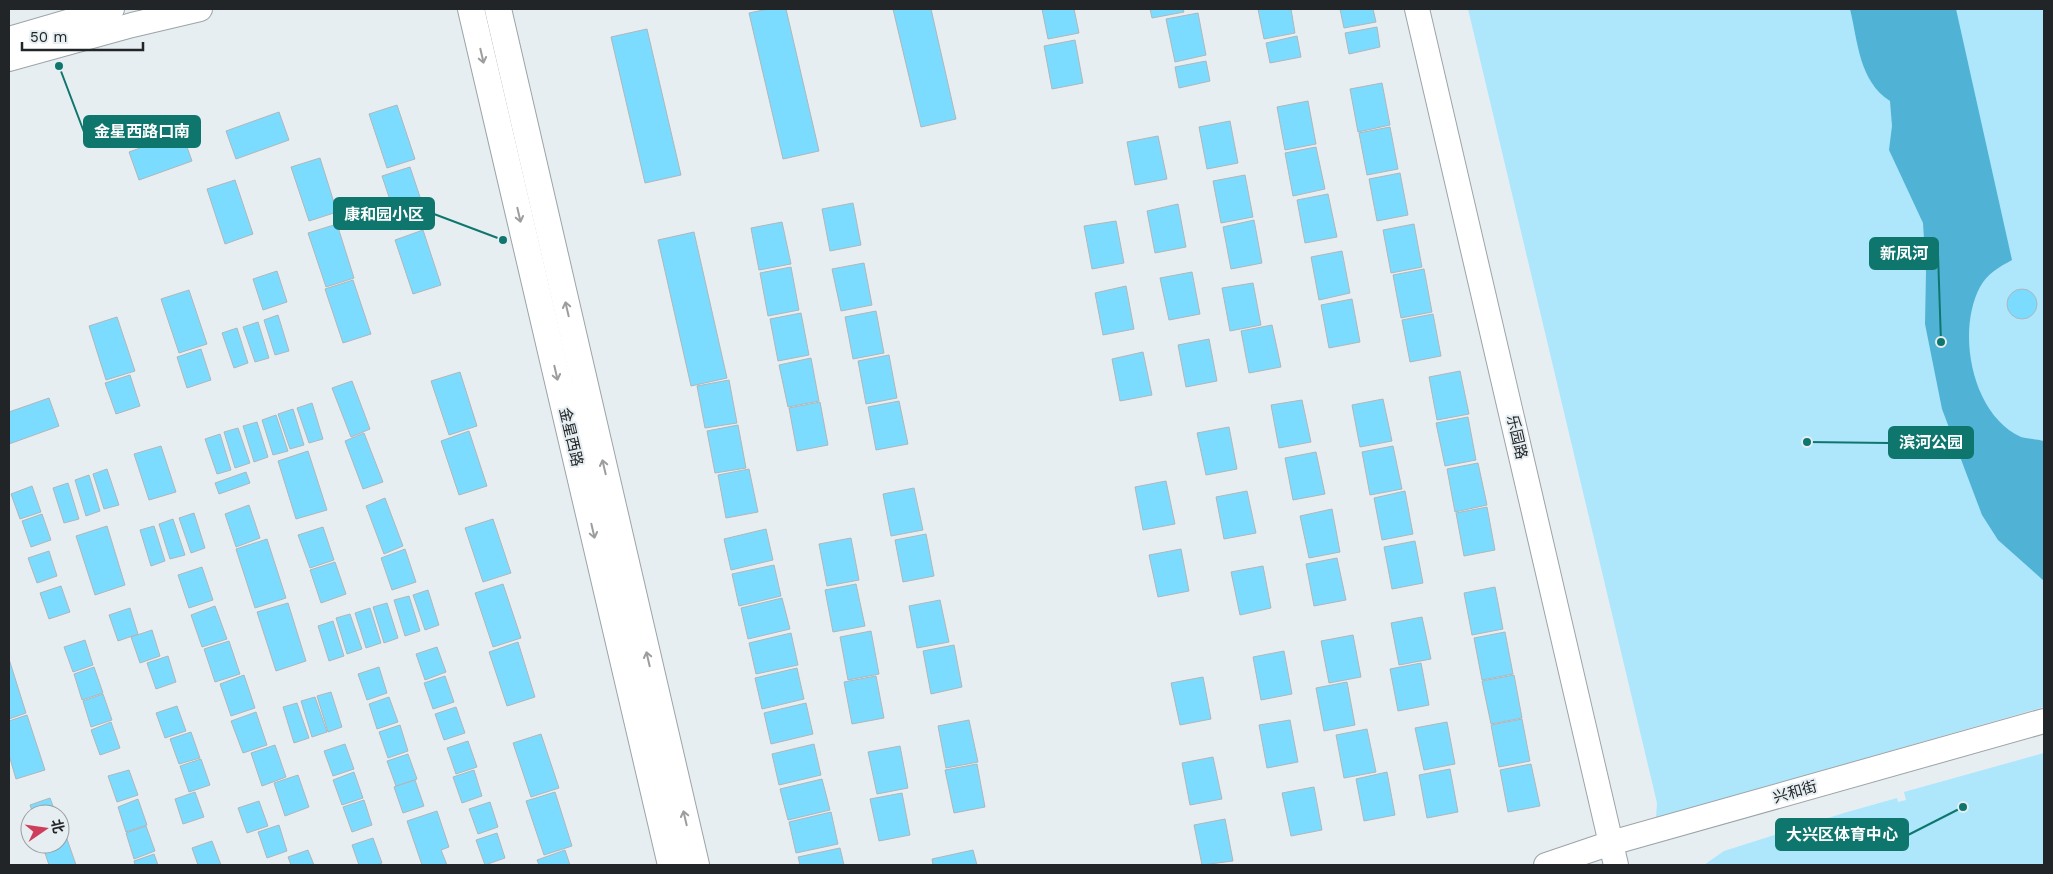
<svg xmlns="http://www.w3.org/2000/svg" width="2053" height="874" viewBox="0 0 2053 874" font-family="'Work Sans','Noto Sans SC',sans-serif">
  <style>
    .green { fill: #aee6fc }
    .water { fill: #50b2d4 }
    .building { fill: #7cdcff; stroke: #afb7ba }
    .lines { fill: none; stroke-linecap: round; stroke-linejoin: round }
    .secondary-casing { stroke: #9ca4a7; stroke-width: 26 }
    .primary-casing { stroke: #9ca4a7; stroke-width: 28 }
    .secondary { stroke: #fff; stroke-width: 24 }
    .primary { stroke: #fff; stroke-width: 26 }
    .oneway { stroke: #9c9d9e }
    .labels { text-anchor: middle; stroke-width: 4; stroke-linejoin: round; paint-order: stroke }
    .street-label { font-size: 15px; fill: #222527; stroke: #e6eef2 }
    .leader { fill: none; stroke: #0f766e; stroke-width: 2 }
    .callout-dot { fill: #0f766e; stroke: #e6eef2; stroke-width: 2 }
    .callout { fill: #0f766e; stroke: #0f766e; stroke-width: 2 }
    .callout-label { font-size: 16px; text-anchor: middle; font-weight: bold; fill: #fff }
  </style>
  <rect width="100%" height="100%" fill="#e6eef2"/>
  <g class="green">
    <path d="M1468 9H2044V707L1656 818 1657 803Z"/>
    <path d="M2044 753V865H1704L1724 851 1844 813 1897 798 1898 802 1906 800 1904 792Z"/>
  </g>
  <path class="water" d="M1850 9H1956L2012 260C1999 267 1987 274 1980 287 1956 332 1972 415 2021 437 2028 439 2037 439 2044 441V581L1998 540 1982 515 1942 409 1925 324 1926 272 1923 223 1889 150 1892 126 1890 101C1859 81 1858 42 1850 9Z"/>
  <g class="building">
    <path d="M768 9H786L819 151 783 159 749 13Z"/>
    <path d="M893 9H931L956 119 921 127Z"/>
    <path d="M1042 9H1074L1079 33 1048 39Z"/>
    <path d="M1150 9H1183L1184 12 1152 18Z"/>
    <path d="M1258 9H1291L1295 33 1264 39Z"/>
    <path d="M1340 9H1373L1376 22 1344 28Z"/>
    <path d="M1198 13 1206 55 1175 62 1166 19Z"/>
    <path d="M1377 27 1380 47 1349 54 1345 33Z"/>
    <path d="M647 29 681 175 645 183 611 37Z"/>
    <path d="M1297 36 1301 57 1270 63 1266 43Z"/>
    <path d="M1075 40 1083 83 1052 89 1044 46Z"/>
    <path d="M1206 61 1210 81 1179 88 1175 67Z"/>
    <path d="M1382 83 1390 125 1358 132 1350 89Z"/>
    <path d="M1308 101 1316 144 1285 150 1277 107Z"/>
    <path d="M397 105 415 159 387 168 369 114Z"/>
    <path d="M279 112 289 140 236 159 226 131Z"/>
    <path d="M1230 121 1238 163 1207 169 1199 127Z"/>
    <path d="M1390 127 1398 169 1367 175 1359 133Z"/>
    <path d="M182 133 192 161 139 180 129 152Z"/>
    <path d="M1158 136 1167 179 1135 185 1127 142Z"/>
    <path d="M1316 147 1325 189 1293 196 1285 153Z"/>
    <path d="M320 158 337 212 309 221 291 167Z"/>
    <path d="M410 167 428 221 400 230 382 176Z"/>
    <path d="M1400 173 1408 215 1377 221 1369 179Z"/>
    <path d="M1245 175 1253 217 1221 223 1213 181Z"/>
    <path d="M235 180 253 234 225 244 207 189Z"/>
    <path d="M1328 194 1337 237 1305 243 1297 200Z"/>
    <path d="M853 203 861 245 830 251 822 209Z"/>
    <path d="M1178 204 1186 247 1155 253 1147 211Z"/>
    <path d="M1254 220 1262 263 1231 269 1223 227Z"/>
    <path d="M1116 221 1124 263 1092 269 1084 226Z"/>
    <path d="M782 222 791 264 759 270 751 228Z"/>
    <path d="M337 224 354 278 326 287 308 233Z"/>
    <path d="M1414 224 1422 267 1391 273 1383 230Z"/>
    <path d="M423 230 441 285 413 294 395 240Z"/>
    <path d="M694 232 727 378 691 386 658 240Z"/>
    <path d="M1342 251 1350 293 1319 300 1311 257Z"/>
    <path d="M864 263 872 305 841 311 832 269Z"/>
    <path d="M791 267 799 310 768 316 760 273Z"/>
    <path d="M1424 269 1432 312 1401 318 1393 275Z"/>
    <path d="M277 271 287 302 263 310 253 279Z"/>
    <path d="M1192 272 1200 314 1169 320 1160 278Z"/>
    <path d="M353 280 371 334 343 343 325 289Z"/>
    <path d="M1253 283 1261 325 1230 331 1222 288Z"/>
    <path d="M1126 286 1134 329 1103 335 1095 293Z"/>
    <circle cx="2022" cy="304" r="15"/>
    <path d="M189 290 207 344 179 353 161 299Z"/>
    <path d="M1352 299 1360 342 1329 348 1321 305Z"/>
    <path d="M876 311 884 353 853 359 845 317Z"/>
    <path d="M801 313 809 355 778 361 770 319Z"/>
    <path d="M1433 314 1441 356 1410 362 1402 320Z"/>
    <path d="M278 315 289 351 275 355 264 320Z"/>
    <path d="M117 317 135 371 106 380 89 326Z"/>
    <path d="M258 322 269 358 255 362 243 327Z"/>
    <path d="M1272 325 1281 367 1249 373 1241 331Z"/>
    <path d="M237 328 248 363 234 368 222 333Z"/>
    <path d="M1209 339 1217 381 1186 387 1178 345Z"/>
    <path d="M201 349 211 380 187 388 177 357Z"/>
    <path d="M1143 352 1152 395 1120 401 1112 359Z"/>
    <path d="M889 355 897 398 866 404 858 361Z"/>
    <path d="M811 358 819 401 788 407 779 365Z"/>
    <path d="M1460 371 1469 414 1437 420 1429 377Z"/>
    <path d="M460 372 477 426 449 435 431 381Z"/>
    <path d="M130 375 140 406 116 414 105 383Z"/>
    <path d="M729 380 737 423 705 428 697 386Z"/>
    <path d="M352 381 370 429 351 437 332 388Z"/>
    <path d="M49 398 59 426 9 444V412Z"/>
    <path d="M1383 399 1392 441 1360 447 1352 405Z"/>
    <path d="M1302 400 1311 442 1279 448 1271 405Z"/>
    <path d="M899 401 908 444 876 450 868 407Z"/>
    <path d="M820 402 828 445 797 451 789 408Z"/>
    <path d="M312 403 323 439 309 443 297 408Z"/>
    <path d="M293 409 304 445 290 449 278 414Z"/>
    <path d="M276 415 288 451 273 455 262 420Z"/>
    <path d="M1468 417 1476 460 1445 466 1436 423Z"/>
    <path d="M257 422 268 457 254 462 243 426Z"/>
    <path d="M738 425 746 468 715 473 707 431Z"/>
    <path d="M1229 427 1237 469 1206 475 1197 433Z"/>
    <path d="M238 428 250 463 235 468 224 432Z"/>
    <path d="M469 431 487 486 459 495 441 441Z"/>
    <path d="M364 433 383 482 363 489 345 441Z"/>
    <path d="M220 434 231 470 217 474 205 439Z"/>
    <path d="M161 446 176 492 149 500 134 454Z"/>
    <path d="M1393 446 1402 489 1370 495 1362 452Z"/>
    <path d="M308 451 327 510 296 519 278 461Z"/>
    <path d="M1316 452 1325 494 1293 500 1285 458Z"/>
    <path d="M1478 463 1487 505 1455 512 1447 469Z"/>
    <path d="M107 469 119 505 104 509 93 474Z"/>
    <path d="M749 469 758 512 726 518 718 475Z"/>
    <path d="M246 472 250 483 219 494 215 483Z"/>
    <path d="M89 475 100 511 86 516 75 480Z"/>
    <path d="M1166 481 1175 524 1143 530 1135 487Z"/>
    <path d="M68 483 79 519 64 523 53 488Z"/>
    <path d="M32 486 41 512 20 519 11 494Z"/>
    <path d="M914 488 923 530 891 536 883 494Z"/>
    <path d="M1247 491 1256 533 1224 539 1216 497Z"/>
    <path d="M1405 491 1413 534 1382 540 1374 498Z"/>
    <path d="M385 498 403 546 384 554 366 506Z"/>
    <path d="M249 505 260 538 236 547 225 514Z"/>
    <path d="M1487 507 1495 550 1464 556 1456 513Z"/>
    <path d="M1332 509 1340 552 1309 558 1300 516Z"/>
    <path d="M194 513 205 548 191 553 179 518Z"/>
    <path d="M42 514 51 540 31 547 22 521Z"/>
    <path d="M173 519 185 555 170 559 159 524Z"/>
    <path d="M493 519 511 573 483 582 465 528Z"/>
    <path d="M107 526 125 585 95 595 76 536Z"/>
    <path d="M154 526 165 561 151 566 140 530Z"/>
    <path d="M323 527 334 560 310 568 298 535Z"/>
    <path d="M766 529 773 560 731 570 724 539Z"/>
    <path d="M926 534 934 576 903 582 895 540Z"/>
    <path d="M851 538 859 580 827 586 819 544Z"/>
    <path d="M267 539 286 598 255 608 236 549Z"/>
    <path d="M1415 541 1423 583 1392 589 1384 547Z"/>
    <path d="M405 549 416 582 392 590 381 558Z"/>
    <path d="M1181 549 1189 591 1158 597 1149 555Z"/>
    <path d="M49 551 57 576 37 583 28 558Z"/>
    <path d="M1337 558 1346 600 1314 606 1306 564Z"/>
    <path d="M335 562 346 594 321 603 310 570Z"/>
    <path d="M774 565 781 596 739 606 732 574Z"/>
    <path d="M1263 566 1271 608 1240 615 1231 572Z"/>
    <path d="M202 567 213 600 189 608 178 575Z"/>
    <path d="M503 584 521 638 493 647 475 593Z"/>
    <path d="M856 584 865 626 833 632 825 590Z"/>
    <path d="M61 586 70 612 49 619 40 593Z"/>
    <path d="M1495 587 1503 629 1472 635 1464 593Z"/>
    <path d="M428 590 439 625 425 630 413 595Z"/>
    <path d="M409 596 420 631 405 636 394 600Z"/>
    <path d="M782 598 790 629 748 639 741 608Z"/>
    <path d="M940 600 949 642 917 648 909 606Z"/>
    <path d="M288 603 306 661 276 671 257 612Z"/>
    <path d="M387 603 398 638 384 643 373 607Z"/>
    <path d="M215 606 227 639 202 647 191 615Z"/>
    <path d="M130 608 138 634 118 641 109 615Z"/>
    <path d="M370 608 381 643 366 648 355 613Z"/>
    <path d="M350 614 362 649 347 654 336 618Z"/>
    <path d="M1422 617 1431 659 1399 665 1391 623Z"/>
    <path d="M333 621 344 656 329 661 318 626Z"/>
    <path d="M152 630 160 656 140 663 131 637Z"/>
    <path d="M871 631 879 674 848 680 840 637Z"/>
    <path d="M1505 632 1513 674 1482 680 1474 638Z"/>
    <path d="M791 633 798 665 756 674 749 643Z"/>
    <path d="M1353 635 1361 677 1329 683 1321 641Z"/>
    <path d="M85 640 93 665 73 672 64 647Z"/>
    <path d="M229 641 240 674 215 682 204 649Z"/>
    <path d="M518 642 535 697 507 706 489 652Z"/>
    <path d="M954 645 962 687 931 694 923 651Z"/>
    <path d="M437 647 446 672 425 680 416 654Z"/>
    <path d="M1284 651 1292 694 1261 700 1253 657Z"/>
    <path d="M168 656 176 682 156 689 147 663Z"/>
    <path d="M9 659 26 713 9 719Z"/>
    <path d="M1421 663 1429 705 1398 711 1390 669Z"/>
    <path d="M94 667 103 693 82 700 74 674Z"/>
    <path d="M379 667 387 693 367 700 358 674Z"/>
    <path d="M797 668 804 699 762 709 755 678Z"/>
    <path d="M244 675 255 708 231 716 220 684Z"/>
    <path d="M1514 675 1522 718 1491 724 1482 681Z"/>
    <path d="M445 676 454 702 433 709 424 683Z"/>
    <path d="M876 676 884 718 852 724 844 682Z"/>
    <path d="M1203 677 1211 719 1180 725 1171 683Z"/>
    <path d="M1347 682 1355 725 1324 731 1316 688Z"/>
    <path d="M331 692 342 727 328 732 317 696Z"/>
    <path d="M103 694 112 720 91 727 83 701Z"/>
    <path d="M315 697 327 732 312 737 301 701Z"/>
    <path d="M389 697 398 722 377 729 369 704Z"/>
    <path d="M297 703 309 738 294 743 283 707Z"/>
    <path d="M806 703 813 734 771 744 764 713Z"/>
    <path d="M177 706 186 731 165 738 156 713Z"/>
    <path d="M456 707 465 733 444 740 435 714Z"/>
    <path d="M256 712 267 745 243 753 231 721Z"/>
    <path d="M27 715 45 770 16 779 9 755V721Z"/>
    <path d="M1522 719 1530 761 1499 767 1491 725Z"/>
    <path d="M969 720 978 762 946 768 938 726Z"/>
    <path d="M1290 720 1298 762 1267 768 1259 725Z"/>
    <path d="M111 722 120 748 100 755 91 730Z"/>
    <path d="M1447 722 1455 764 1424 770 1415 728Z"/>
    <path d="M400 725 408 751 388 758 379 732Z"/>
    <path d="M1367 729 1376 772 1344 778 1336 735Z"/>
    <path d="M191 732 200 758 179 764 170 739Z"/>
    <path d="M541 734 559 788 531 797 513 743Z"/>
    <path d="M468 741 477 767 456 774 447 748Z"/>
    <path d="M345 744 354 769 333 776 324 751Z"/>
    <path d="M814 744 821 775 779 785 772 754Z"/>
    <path d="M275 745 286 777 262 786 251 753Z"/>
    <path d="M900 746 908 788 877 794 868 752Z"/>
    <path d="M408 754 417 779 396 786 387 761Z"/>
    <path d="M1213 757 1222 799 1190 805 1182 763Z"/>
    <path d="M201 759 210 785 189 792 180 766Z"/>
    <path d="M977 764 985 807 954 813 945 770Z"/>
    <path d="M1531 764 1540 806 1508 812 1500 770Z"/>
    <path d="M1450 769 1458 812 1427 818 1419 775Z"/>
    <path d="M129 770 138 795 117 802 108 776Z"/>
    <path d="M474 770 482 796 462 803 453 777Z"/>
    <path d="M354 772 363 798 342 805 333 780Z"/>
    <path d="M1387 772 1395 815 1364 821 1356 779Z"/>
    <path d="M298 775 309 807 285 816 274 783Z"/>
    <path d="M822 779 830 810 788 820 780 789Z"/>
    <path d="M415 780 424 806 403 813 394 787Z"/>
    <path d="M1314 787 1322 830 1291 836 1282 793Z"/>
    <path d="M195 792 204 817 183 824 175 799Z"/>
    <path d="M555 792 572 846 544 855 526 801Z"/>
    <path d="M902 793 910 835 879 841 870 799Z"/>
    <path d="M50 798 56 814H33L30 805Z"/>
    <path d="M138 799 147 825 126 832 118 807Z"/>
    <path d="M364 800 372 825 352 832 343 807Z"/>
    <path d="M259 801 268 826 247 833 238 808Z"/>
    <path d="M490 802 498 827 478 834 469 809Z"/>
    <path d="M437 811 449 847 441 850 447 865H422L407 821Z"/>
    <path d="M831 812 838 844 796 853 789 822Z"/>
    <path d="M1225 819 1233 861 1202 865 1194 825Z"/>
    <path d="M279 825 287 851 267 858 258 832Z"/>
    <path d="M146 826 155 851 134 859 126 833Z"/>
    <path d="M497 833 505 858 485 865 476 840Z"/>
    <path d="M373 838 382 863 376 865H359L352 845Z"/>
    <path d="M67 839 76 865H49L43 847 52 844H60V841Z"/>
    <path d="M212 841 221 865H198L192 848Z"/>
    <path d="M840 848 844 865H800L798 857Z"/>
    <path d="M308 850 314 865H291L288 857Z"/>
    <path d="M565 850 570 865H539L537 860Z"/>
    <path d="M973 850 977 865H933L932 859Z"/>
    <path d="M154 854 158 865H135L134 861Z"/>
  </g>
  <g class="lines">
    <g class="secondary-casing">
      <g id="secondary">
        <path d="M1417 9 1616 865"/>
        <path d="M9 39 112 9"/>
        <path d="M9 59 132 25 200 9"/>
        <path d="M1546 865 1611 843 2044 721"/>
      </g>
    </g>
    <g class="primary-casing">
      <g id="primary">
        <path d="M471 9 671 865"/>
        <path d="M498 9 696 865"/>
      </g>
    </g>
    <use href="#secondary" class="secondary"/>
    <use href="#primary" class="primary"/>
  </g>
  <defs><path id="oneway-shaft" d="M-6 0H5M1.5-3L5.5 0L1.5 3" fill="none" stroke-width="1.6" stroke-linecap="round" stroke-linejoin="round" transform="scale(1.25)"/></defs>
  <g class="oneway">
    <use href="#oneway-shaft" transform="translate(482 56) rotate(77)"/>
    <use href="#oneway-shaft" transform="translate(519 215) rotate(77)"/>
    <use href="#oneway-shaft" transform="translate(567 309) rotate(-103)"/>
    <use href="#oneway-shaft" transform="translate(556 373) rotate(77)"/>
    <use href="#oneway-shaft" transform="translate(604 467) rotate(-103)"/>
    <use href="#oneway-shaft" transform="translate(593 531) rotate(77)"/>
    <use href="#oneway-shaft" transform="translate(648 659) rotate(-103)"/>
    <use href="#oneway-shaft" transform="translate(685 818) rotate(-103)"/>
  </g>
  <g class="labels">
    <g class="street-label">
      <text transform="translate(571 437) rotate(77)" y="5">金星西路</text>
      <text transform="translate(1517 437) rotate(77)" y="5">乐园路</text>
      <text transform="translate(1795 792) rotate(-16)" y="5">兴和街</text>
    </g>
  </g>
  <path class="leader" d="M59 66L84 132M503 240L434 214M1941 342L1938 254M1807 442L1889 443M1963 807L1908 835"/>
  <g class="callout-dot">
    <circle cx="59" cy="66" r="5"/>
    <circle cx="503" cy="240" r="5"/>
    <circle cx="1941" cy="342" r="5"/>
    <circle cx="1807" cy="442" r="5"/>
    <circle cx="1963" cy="807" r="5"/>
  </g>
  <g class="callout">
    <rect x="84" y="116" width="116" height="31" rx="5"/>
    <rect x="334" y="198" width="100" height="31" rx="5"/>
    <rect x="1870" y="238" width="68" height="31" rx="5"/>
    <rect x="1889" y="427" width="84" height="31" rx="5"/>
    <rect x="1776" y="819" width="132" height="31" rx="5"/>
  </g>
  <g class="callout-label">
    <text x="142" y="137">金星西路口南</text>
    <text x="384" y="220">康和园小区</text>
    <text x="1904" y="259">新凤河</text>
    <text x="1931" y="448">滨河公园</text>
    <text x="1842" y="840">大兴区体育中心</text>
  </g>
  <rect width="2053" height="874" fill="none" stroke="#222527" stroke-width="20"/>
  <g transform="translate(45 829) rotate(77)"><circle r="24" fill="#e6eef2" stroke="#989ea1"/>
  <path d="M0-4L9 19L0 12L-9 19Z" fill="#ce3e5a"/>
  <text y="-8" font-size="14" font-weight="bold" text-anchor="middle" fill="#222527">北</text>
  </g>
  <path d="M22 42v8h121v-8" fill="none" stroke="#222527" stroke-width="2.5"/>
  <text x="30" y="42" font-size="15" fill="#222527" stroke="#e6eef2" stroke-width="4" paint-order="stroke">50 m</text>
</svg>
